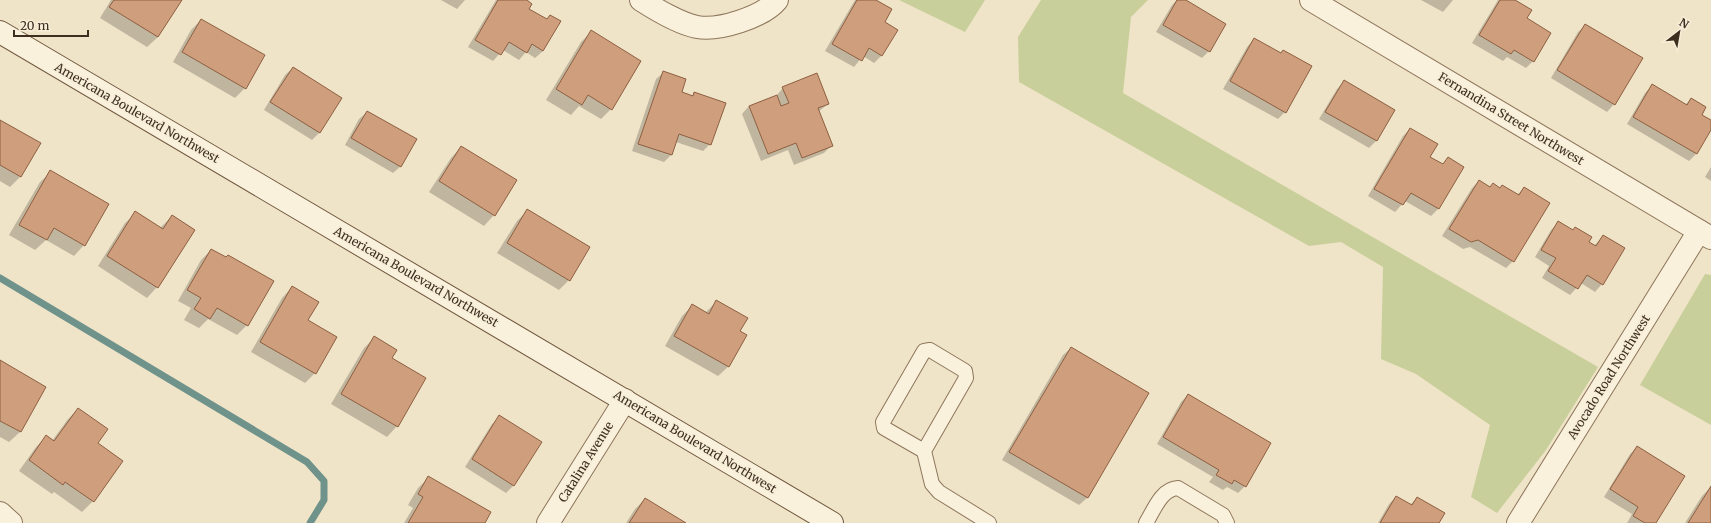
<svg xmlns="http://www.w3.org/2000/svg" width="1711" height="523" viewBox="0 0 1711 523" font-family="Merriweather,serif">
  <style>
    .green { fill: #c9cf9b }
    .shadow { fill: #0003 }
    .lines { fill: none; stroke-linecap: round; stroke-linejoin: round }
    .stream { stroke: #6f938a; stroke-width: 7 }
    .building { fill: #cf9f7d; stroke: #8d5f41 }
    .lane-casing { stroke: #8d765c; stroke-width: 16 }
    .street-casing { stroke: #8d765c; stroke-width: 24 }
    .secondary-casing { stroke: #6f573f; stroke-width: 24 }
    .lane { stroke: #faf1dc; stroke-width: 14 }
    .street { stroke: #faf1dc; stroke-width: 22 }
    .secondary { stroke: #faf1dc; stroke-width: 22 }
    .labels { text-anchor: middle; stroke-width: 3.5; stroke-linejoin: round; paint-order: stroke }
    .street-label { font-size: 12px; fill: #3d2e20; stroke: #f7eed8 }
  </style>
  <rect width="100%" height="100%" fill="#f0e4c8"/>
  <g class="green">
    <path d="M899 0H985L965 32Z"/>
    <path d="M1041 0H1148L1131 17 1123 93 1598 367 1546 450 1497 513 1471 497 1490 425 1416 374 1381 359 1383 267 1341 242 1309 246 1019 82 1018 37Z"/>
    <path d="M1705 274 1711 275V425L1640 385Z"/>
  </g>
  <g class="shadow">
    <path d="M111 0H181L158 37 147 47 100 18Z"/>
    <path d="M441 0H465L457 9Z"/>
    <path d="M496 0H526L543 51 535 58 526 52 519 60 503 50 493 61 468 47Z"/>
    <path d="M855 0H874L884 22 896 30 881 56 874 63 863 56 854 67 825 51Z"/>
    <path d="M1177 0H1184L1209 51 1202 58 1156 32 1172 5Z"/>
    <path d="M1421 0H1453L1443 12Z"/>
    <path d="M1498 0H1513L1526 19 1533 61 1526 68 1507 57 1503 61 1472 43Z"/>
    <path d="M201 20 245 88 235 98 173 62 191 30Z"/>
    <path d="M1586 25 1614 104 1607 112 1551 78 1578 32Z"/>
    <path d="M592 31 611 109 601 119 579 106 571 115 546 100 581 42Z"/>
    <path d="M1254 39 1285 112 1278 119 1223 89 1247 47Z"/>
    <path d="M293 68 341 99 319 133 312 140 264 110 285 75Z"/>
    <path d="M664 72 680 93 691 97 694 93 710 144 703 151 676 142 671 155 664 162 632 151 656 79Z"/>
    <path d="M1344 82 1393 110 1376 141 1369 148 1319 119 1337 89Z"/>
    <path d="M1653 85 1685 105 1691 99 1700 115 1711 121V128L1696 154 1689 161 1627 124 1645 93Z"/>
    <path d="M783 88 828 104 818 112 832 145 824 153 794 165 788 150 761 161 742 114 749 106 776 96Z"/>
    <path d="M367 112 401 166 393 173 345 145 359 119Z"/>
    <path d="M0 121 40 144 20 177 10 187 0 181Z"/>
    <path d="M1410 129 1429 158 1442 165 1448 158 1463 167 1438 209 1431 216 1405 201 1395 212 1368 196 1403 136Z"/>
    <path d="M461 147 515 181 494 215 484 226 429 192 451 158Z"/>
    <path d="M1711 167V181L1705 177Z"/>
    <path d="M51 172 84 245 74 256 46 240 35 250 9 235 40 182Z"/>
    <path d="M1479 181 1489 188 1500 189 1517 195 1524 188 1513 261 1506 268 1470 247 1463 249 1442 236 1472 188Z"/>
    <path d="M527 211 569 280 559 290 497 253 517 221Z"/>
    <path d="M136 213 160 228 172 216 157 287 147 298 98 266 125 223Z"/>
    <path d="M1558 223 1594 246 1603 236 1602 284 1595 292 1581 283 1570 295 1542 278 1549 266 1535 257 1551 230Z"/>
    <path d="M211 250 247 325 237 335 208 319 199 328 184 320 191 308 178 301 201 260Z"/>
    <path d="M292 287 307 321 315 373 305 383 251 352 282 298Z"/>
    <path d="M717 301 739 332 729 366 718 376 665 346 682 316 692 306 705 313Z"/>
    <path d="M374 338 390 359 397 426 387 437 331 404 364 348Z"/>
    <path d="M1071 348 1148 394 1087 498 1079 505 1002 460 1063 355Z"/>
    <path d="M0 361 45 387 20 432 9 442 0 437Z"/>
    <path d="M1188 395 1245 486 1238 493 1227 487 1223 490 1209 482 1213 477 1157 444 1181 402Z"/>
    <path d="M78 409 97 444 121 461 93 501 82 512 54 492 52 494 19 471 36 447 46 437 52 441 68 419Z"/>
    <path d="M500 417 514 485 506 493 465 467 492 424Z"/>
    <path d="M1637 447 1655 523H1627L1632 514 1604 497 1630 454Z"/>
    <path d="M428 478 484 523H404L413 508 408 505 418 488Z"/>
    <path d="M1711 487V523H1685L1702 496Z"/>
    <path d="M1396 497 1410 505 1417 498 1438 523H1378L1389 504Z"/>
    <path d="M645 499 684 523H626L635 509Z"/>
  </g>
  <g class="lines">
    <path class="stream" d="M0 278 307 462 324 481V500L310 523"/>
  </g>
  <g class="building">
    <path d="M114 0H182L158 37 109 7Z"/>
    <path d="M498 0H527L532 4 529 9 547 19 550 15 561 21 543 51 532 44 527 53 509 42 501 55 475 40Z"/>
    <path d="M857 0H876L892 9 885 22 898 30 882 56 869 48 862 61 832 44Z"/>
    <path d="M1177 0H1186L1226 24 1210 52 1163 25Z"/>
    <path d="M1500 0H1515L1532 10 1527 18 1551 33 1534 62 1514 50 1511 54 1479 35Z"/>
    <path d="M201 19 265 55 246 89 182 52Z"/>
    <path d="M1585 24 1643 58 1615 105 1557 70Z"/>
    <path d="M591 30 641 61 612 110 588 95 582 105 556 89Z"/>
    <path d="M1254 38 1281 53 1283 50 1312 66 1286 113 1230 81Z"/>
    <path d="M293 67 342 98 320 133 270 102Z"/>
    <path d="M663 71 686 79 682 92 693 96 694 92 726 103 711 145 679 134 672 155 638 144Z"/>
    <path d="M817 73 829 104 818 108 833 146 802 158 796 143 768 154 749 106 777 95 781 106 789 103 782 87Z"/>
    <path d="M1344 80 1395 110 1377 141 1325 112Z"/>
    <path d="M1652 84 1687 105 1691 98 1706 107 1702 115 1711 120V130L1697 154 1633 117Z"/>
    <path d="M367 111 417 139 401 167 351 138Z"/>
    <path d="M0 120 41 143 21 177 0 165Z"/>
    <path d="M1410 128 1438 144 1430 157 1443 164 1448 157 1464 167 1439 209 1411 193 1403 205 1374 189Z"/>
    <path d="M461 146 517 180 495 216 439 181Z"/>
    <path d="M50 170 109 204 85 246 54 228 47 240 19 225Z"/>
    <path d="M1479 180 1490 187 1493 183 1500 188 1502 185 1519 195 1524 187 1550 203 1514 262 1478 240 1471 242 1449 229Z"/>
    <path d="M527 209 590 247 570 281 507 243Z"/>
    <path d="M135 211 163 229 172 215 195 230 158 288 107 256Z"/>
    <path d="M1558 221 1573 230 1575 227 1592 237 1589 242 1596 246 1603 235 1625 248 1603 285 1587 275 1578 289 1548 271 1556 258 1541 250Z"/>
    <path d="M211 249 226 257 228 255 274 281 248 326 217 308 210 319 194 309 201 298 187 290Z"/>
    <path d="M292 286 319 302 308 320 337 337 316 374 260 342Z"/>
    <path d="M716 300 748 318 740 331 747 335 729 367 674 336 692 304 709 314Z"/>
    <path d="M374 336 397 350 392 358 426 378 398 427 341 394Z"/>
    <path d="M1071 347 1149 393 1088 498 1009 452Z"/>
    <path d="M0 360 46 387 21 432 0 421Z"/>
    <path d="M1188 394 1271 443 1246 487 1234 480 1232 484 1216 475 1219 470 1163 437Z"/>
    <path d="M78 408 108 429 98 443 123 461 94 502 65 482 63 485 29 460 46 435 54 441Z"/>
    <path d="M499 415 542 442 514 486 472 459Z"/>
    <path d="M1637 446 1685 476 1656 523H1645L1633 516 1638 507 1610 489Z"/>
    <path d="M428 476 491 512 485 523H408L423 497 418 494Z"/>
    <path d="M1711 486V523H1688Z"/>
    <path d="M1396 496 1412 505 1417 497 1445 513 1439 523H1380Z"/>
    <path d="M645 498 686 523H629Z"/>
  </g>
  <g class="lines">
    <g class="lane-casing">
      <g id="lane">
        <path d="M924 451 884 428 883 422 924 351 930 350 965 371 966 378 924 451 932 484 939 492 989 523"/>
        <path d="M1146 523C1154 510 1161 489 1178 488L1223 515 1227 523"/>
      </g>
    </g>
    <g class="street-casing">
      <g id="street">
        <path d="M641 0C655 9 681 24 697 27 719 31 763 17 777 0"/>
        <path d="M1311 0 1711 238"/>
        <path d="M0 513 11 523"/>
        <path d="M548 523 625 400"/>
        <path d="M1518 523 1699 231"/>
      </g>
    </g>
    <g class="secondary-casing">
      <path id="secondary" d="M0 32 832 523"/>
    </g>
    <use href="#lane" class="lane"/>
    <use href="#street" class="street"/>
    <use href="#secondary" class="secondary"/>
  </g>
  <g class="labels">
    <g class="street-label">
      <text transform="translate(137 113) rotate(30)" y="4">Americana Boulevard Northwest</text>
      <text transform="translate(1511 119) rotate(31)" y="4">Fernandina Street Northwest</text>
      <text transform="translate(416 277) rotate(30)" y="4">Americana Boulevard Northwest</text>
      <text transform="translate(1609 377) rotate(-58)" y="4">Avocado Road Northwest</text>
      <text transform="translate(695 442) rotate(31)" y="4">Americana Boulevard Northwest</text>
      <text transform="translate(586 462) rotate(-58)" y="4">Catalina Avenue</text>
    </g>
  </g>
  <g transform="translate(1679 32) rotate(31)" stroke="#f7eed8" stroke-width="3" paint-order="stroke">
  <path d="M0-3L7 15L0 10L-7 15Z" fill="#3d2e20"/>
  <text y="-6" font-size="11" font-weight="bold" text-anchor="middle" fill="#3d2e20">N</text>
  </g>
  <path d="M14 30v6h74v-6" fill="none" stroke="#3d2e20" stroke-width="2"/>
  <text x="20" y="30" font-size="12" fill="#3d2e20" stroke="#f7eed8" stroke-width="3" paint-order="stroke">20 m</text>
</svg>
